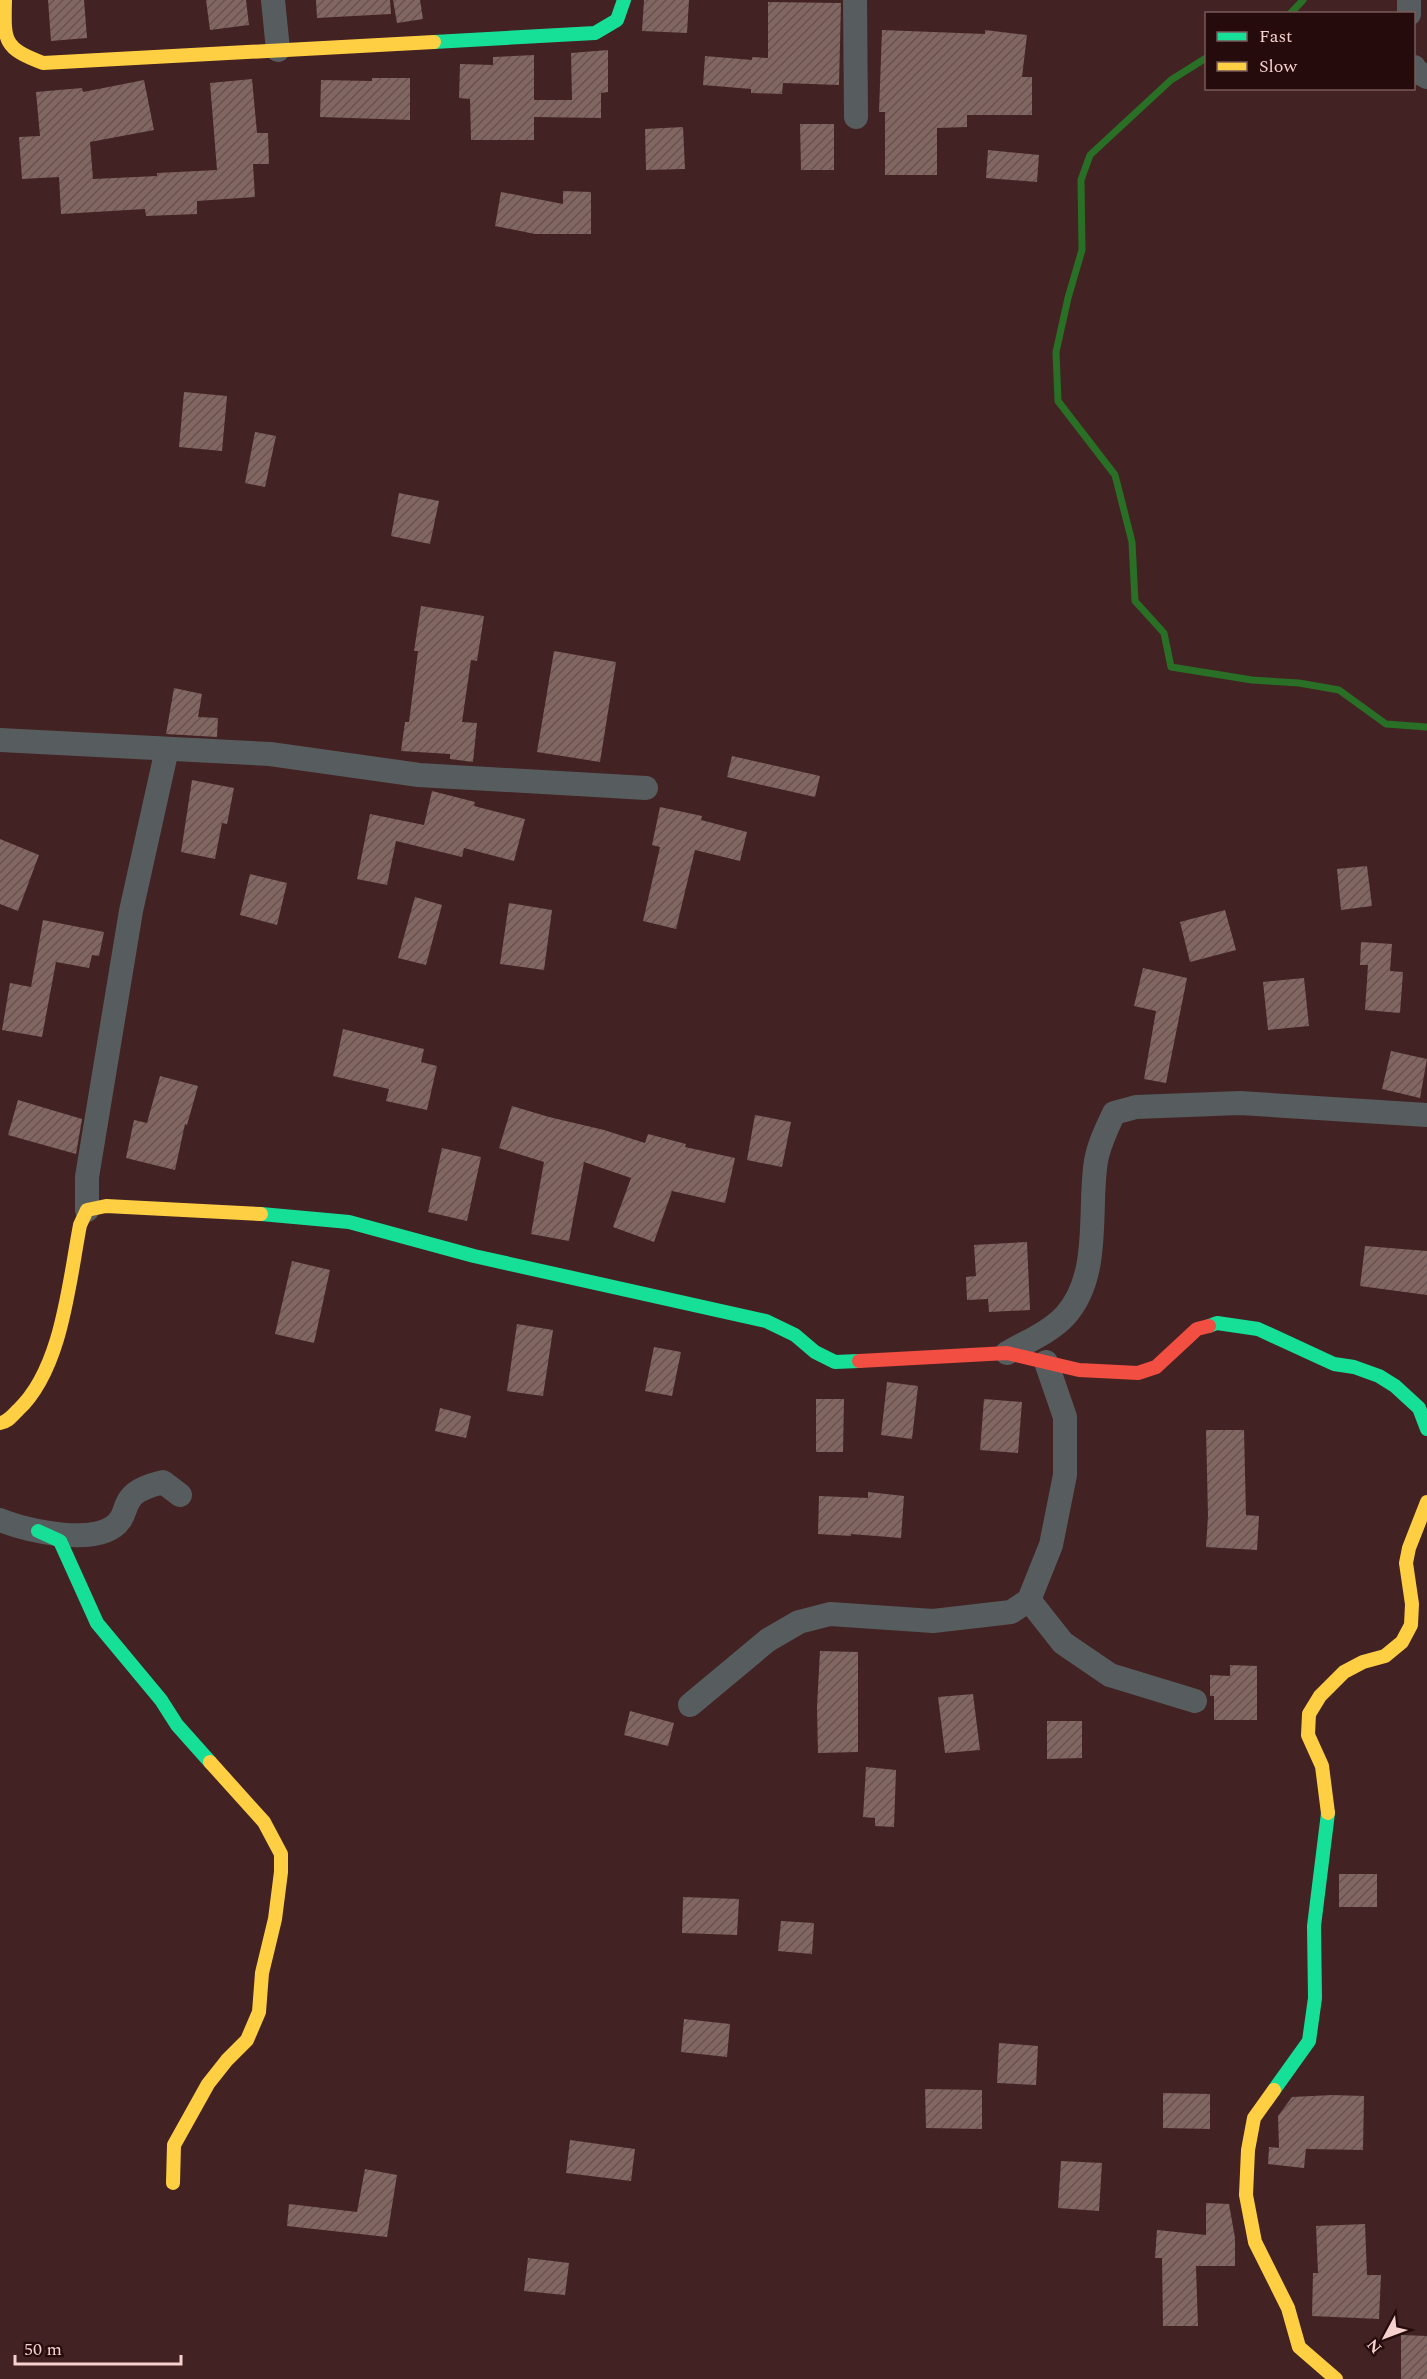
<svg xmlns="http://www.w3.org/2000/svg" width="1427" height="2379" viewBox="0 0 1427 2379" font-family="Spectral,serif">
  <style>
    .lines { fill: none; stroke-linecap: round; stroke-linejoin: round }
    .stream { stroke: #296f26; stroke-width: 7 }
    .building { fill: url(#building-hatch) }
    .street { stroke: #575d5e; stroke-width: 24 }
    .fast { stroke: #16e098; stroke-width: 14 }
    .slow { stroke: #ffcf43; stroke-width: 14 }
    .jam { stroke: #f24e42; stroke-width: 14 }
  </style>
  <defs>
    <pattern id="building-hatch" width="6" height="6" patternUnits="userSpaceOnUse" patternTransform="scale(1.5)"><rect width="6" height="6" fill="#816662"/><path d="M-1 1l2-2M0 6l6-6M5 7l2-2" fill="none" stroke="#665250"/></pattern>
  </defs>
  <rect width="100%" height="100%" fill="#422223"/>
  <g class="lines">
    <g class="stream">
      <path d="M1290 14 1303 0"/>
      <path d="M1206 58 1171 80 1090 155 1081 180 1082 250 1068 298 1056 352 1058 401 1115 475 1132 542 1135 601 1164 633 1171 667 1252 680 1299 683 1339 690 1386 724 1427 727"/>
    </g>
  </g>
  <g class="building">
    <path d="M48 0H84L87 38 51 41Z"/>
    <path d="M206 0H246L249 25 210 30Z"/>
    <path d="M316 0H390L391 14 317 18Z"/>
    <path d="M393 0H420L423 19 397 23Z"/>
    <path d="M644 0H689L687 33 642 31Z"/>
    <path d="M768 2 841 3 839 85 783 83 782 94 751 93V89L703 85 705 56 752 60V57L768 58Z"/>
    <path d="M882 30 985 34V30L1027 35 1022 77H1032V115H967V127L937 128V175H885V112H879Z"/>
    <path d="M608 50V92L601 93V118L534 117V140H471L470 99 459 98 460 64 493 65V57L534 55V100H572L571 53Z"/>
    <path d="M372 78H410V120L320 117 321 80 372 81Z"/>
    <path d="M252 79 257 133H268L269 164H253L255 197 197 201V214L146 216 145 209 61 214 59 177 22 179 19 137 40 136 36 92 82 88 83 92 144 80 154 130 90 142 93 179 157 176V173L217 170 210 83Z"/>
    <path d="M800 124H834V170H801Z"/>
    <path d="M683 127 685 169 646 170 645 129Z"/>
    <path d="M988 150 1039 155 1037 182 986 178Z"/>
    <path d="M563 191 591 192V234H535L495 226 501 192 563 204Z"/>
    <path d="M184 392 227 396 222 451 179 447Z"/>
    <path d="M255 432 276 436 265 487 245 483Z"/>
    <path d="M399 493 439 501 430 544 391 536Z"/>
    <path d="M421 606 484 616 477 661 471 660 462 722 477 723 473 762 450 759V754L401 751 405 722H409L418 651H414Z"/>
    <path d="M554 651 616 662 600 762 537 752Z"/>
    <path d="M174 688 202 694 198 717 218 718 217 737 166 734Z"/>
    <path d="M732 756 820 776 815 797 727 777Z"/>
    <path d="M192 780 234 788 227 824 222 823 215 859 181 852Z"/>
    <path d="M432 791 475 802 474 806 525 819 514 861 464 848 462 857 396 841 387 885 357 879 370 814 424 825Z"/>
    <path d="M660 807 702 816 701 820 747 832 740 861 695 850 676 929 643 921 660 847 652 845Z"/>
    <path d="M0 839 39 855 18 911 0 904Z"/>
    <path d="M1367 866 1372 906 1341 910 1337 869Z"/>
    <path d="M250 874 287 883 277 925 240 915Z"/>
    <path d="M415 897 442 905 426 965 398 958Z"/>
    <path d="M509 903 552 910 544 970 500 964Z"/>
    <path d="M1225 910 1236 950 1190 962 1180 922Z"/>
    <path d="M43 920 104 932 99 956 92 955 89 968 56 962 42 1037 2 1030 10 983 31 987Z"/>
    <path d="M1361 942 1392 944 1390 971 1403 972 1400 1013 1365 1010 1368 965H1360Z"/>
    <path d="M1143 968 1187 978 1166 1083 1144 1079 1156 1011 1134 1006Z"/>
    <path d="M1304 978 1309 1026 1268 1030 1263 982Z"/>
    <path d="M343 1029 424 1049 421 1062 437 1066 427 1110 386 1101 389 1089 333 1076Z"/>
    <path d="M1391 1051 1427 1059 1420 1098 1382 1089Z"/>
    <path d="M160 1076 198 1086 187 1125 185 1124 175 1170 126 1158 134 1120 147 1123Z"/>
    <path d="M18 1100 82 1119 76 1154 8 1135Z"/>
    <path d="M512 1106 549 1117 604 1130 645 1143 648 1134 686 1144 685 1147 735 1158 725 1203 672 1191 654 1242 613 1227 631 1178 584 1162 569 1241 531 1234 544 1162 499 1148Z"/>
    <path d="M755 1115 791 1122 782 1167 747 1160Z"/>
    <path d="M442 1148 481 1157 467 1221 428 1212Z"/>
    <path d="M1027 1242 1030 1310 989 1312 988 1299 967 1300 966 1277 976 1276 974 1245Z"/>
    <path d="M1365 1246 1427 1251V1295L1360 1286Z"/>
    <path d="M292 1261 330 1270 314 1343 275 1334Z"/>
    <path d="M517 1324 553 1330 543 1396 507 1391Z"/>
    <path d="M654 1347 681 1352 672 1396 645 1391Z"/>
    <path d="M887 1382 918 1386 912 1439 881 1435Z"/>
    <path d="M816 1399H844L843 1452H816Z"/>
    <path d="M984 1399 1022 1402 1018 1453 980 1450Z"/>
    <path d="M440 1408 471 1416 466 1438 435 1431Z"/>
    <path d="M1206 1430H1244L1246 1515 1259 1516 1257 1550 1206 1547 1208 1516Z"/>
    <path d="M868 1492 904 1496 901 1538 851 1534V1536L818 1534 819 1496 868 1498Z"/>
    <path d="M820 1651 858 1652V1752L818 1753 817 1707Z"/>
    <path d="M1230 1665 1257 1666V1720H1214V1696H1210V1675L1230 1676Z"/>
    <path d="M973 1694 980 1750 945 1753 938 1697Z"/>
    <path d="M630 1711 674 1723 668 1746 624 1735Z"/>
    <path d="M1047 1721H1082V1758L1047 1759Z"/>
    <path d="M866 1767 896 1770 894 1827 875 1826V1818L863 1817Z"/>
    <rect x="1339" y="1874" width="38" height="33"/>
    <path d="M683 1897 739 1899 737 1935 682 1933Z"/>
    <path d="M781 1921 814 1923 812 1954 778 1951Z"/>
    <path d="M684 2019 730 2024 727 2057 681 2052Z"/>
    <path d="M999 2043 1038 2046 1036 2085 997 2083Z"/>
    <path d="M925 2089 982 2090V2129L926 2128Z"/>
    <path d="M1163 2093 1210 2094V2129L1163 2128Z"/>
    <path d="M1332 2095 1364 2096 1363 2150 1306 2149 1304 2168 1268 2164 1269 2147 1279 2148 1278 2116 1292 2097Z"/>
    <path d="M570 2140 635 2149 631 2181 566 2173Z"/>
    <path d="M1061 2161 1102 2163 1099 2211 1058 2208Z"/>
    <path d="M365 2169 397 2175 387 2237 287 2226 289 2204 357 2212Z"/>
    <path d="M1206 2203 1229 2204 1235 2238V2266H1196L1198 2326H1163L1162 2258H1155L1157 2230 1206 2235Z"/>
    <path d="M1365 2224 1367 2275H1381L1379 2319 1312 2316 1313 2273H1318L1316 2226Z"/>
    <path d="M528 2258 569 2263 565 2295 524 2291Z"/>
    <path d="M1401 2335 1427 2336V2379H1401Z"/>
  </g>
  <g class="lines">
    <g class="street">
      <path d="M273 0 278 50"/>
      <path d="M855 0 856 117"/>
      <path d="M1409 0V14"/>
      <path d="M1414 67 1416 71 1427 77"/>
      <path d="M0 740 270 754 419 775 646 788"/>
      <path d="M87 1210V1177L131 911 167 749"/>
      <path d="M1007 1353C1026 1342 1050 1332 1065 1316 1102 1275 1088 1210 1096 1161 1099 1144 1107 1128 1114 1113L1136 1107 1240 1103 1427 1115"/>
      <path d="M0 1520C27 1531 101 1548 120 1520 125 1514 125 1505 130 1499 136 1489 152 1485 163 1482L180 1495"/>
      <path d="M1029 1600 1063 1643 1110 1675 1195 1701"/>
      <path d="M690 1705 768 1640 799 1622 830 1614 933 1621 1011 1612 1029 1600 1051 1545 1065 1475V1417L1046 1362"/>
    </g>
    <g class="fast">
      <path d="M434 42 595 33 617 20 624 0"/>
      <path d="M261 1214 349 1222 474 1256 766 1321 795 1335 815 1352 835 1362 859 1361"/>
      <path d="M1209 1326 1217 1323 1258 1329 1334 1364 1354 1367 1379 1376 1395 1386 1419 1408 1427 1429"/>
      <path d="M38 1531 60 1541 97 1623 161 1700 177 1725 210 1762"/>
      <path d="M1274 2090 1309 2041 1315 1998 1314 1926 1328 1813"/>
    </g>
    <g class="slow">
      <path d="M5 0C4 41 3 48 43 63L434 42"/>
      <path d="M0 1423C8 1422 12 1416 18 1410 62 1369 69 1282 80 1225L87 1210 106 1206 261 1214"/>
      <path d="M1328 1813 1322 1766 1308 1735 1309 1714 1320 1696 1344 1672 1363 1662 1385 1656 1402 1642 1411 1625 1412 1604 1406 1563 1409 1548 1427 1502"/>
      <path d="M1274 2090 1254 2118 1248 2150 1246 2195 1255 2242 1288 2308 1299 2347 1336 2379"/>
      <path d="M173 2183 174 2145 208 2084 227 2060 247 2040 259 2012 262 1973 275 1919 281 1872V1854L264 1822 210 1762"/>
    </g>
    <path class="jam" d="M859 1361 1007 1353 1079 1370 1138 1373 1156 1367 1197 1329 1209 1326"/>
  </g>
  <rect x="1205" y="12" width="210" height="78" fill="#250b0b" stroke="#795a59" stroke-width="1.5"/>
  <rect x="1217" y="32" width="30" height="9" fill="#16e098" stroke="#795a59" stroke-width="1.5"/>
  <text x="1259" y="42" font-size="18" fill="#f7d1ce">Fast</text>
  <rect x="1217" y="62" width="30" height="9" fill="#ffcf43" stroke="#795a59" stroke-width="1.5"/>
  <text x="1259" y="72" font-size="18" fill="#f7d1ce">Slow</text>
  <g transform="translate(1385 2337) rotate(229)" stroke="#250b0b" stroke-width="4.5" paint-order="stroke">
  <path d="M0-4.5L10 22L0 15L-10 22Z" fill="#f7d1ce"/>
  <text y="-9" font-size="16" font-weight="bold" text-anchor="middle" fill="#f7d1ce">N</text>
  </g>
  <path d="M15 2355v9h166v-9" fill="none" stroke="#f7d1ce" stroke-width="3"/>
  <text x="24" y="2355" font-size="18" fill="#f7d1ce" stroke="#250b0b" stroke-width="4.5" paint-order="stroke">50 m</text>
</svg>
